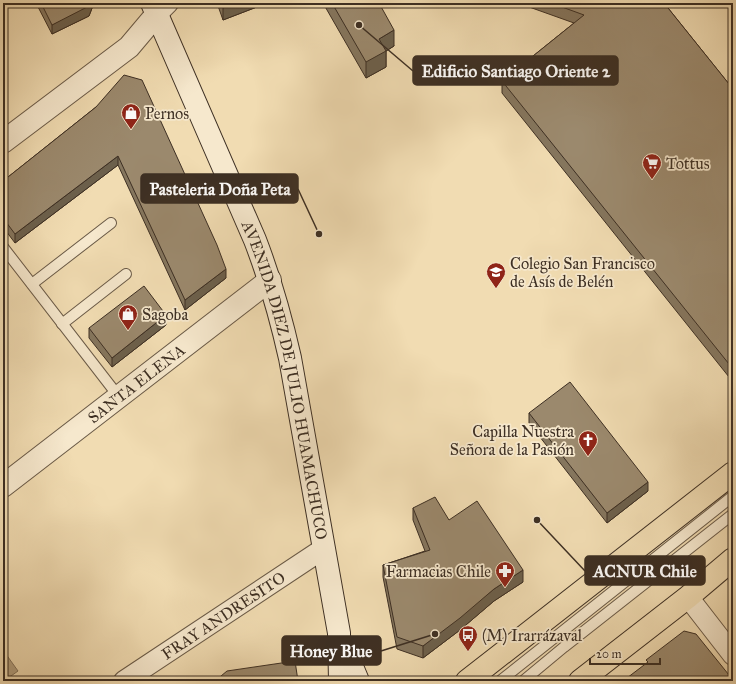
<svg xmlns="http://www.w3.org/2000/svg" width="736" height="684" viewBox="0 0 736 684" font-family="'IM FELL Great Primer',serif">
  <style>
    .water { fill: #b4a181; stroke: #84735b }
    .lines { fill: none; stroke-linecap: round; stroke-linejoin: round }
    .service-casing { stroke: #6a5a47; stroke-width: 12 }
    .minor-casing { stroke: #6a5a47; stroke-width: 22 }
    .tertiary-casing { stroke: #6a5a47; stroke-width: 24 }
    .secondary-casing { stroke: #3d2f23; stroke-width: 24 }
    .primary-casing { stroke: #3d2f23; stroke-width: 24 }
    .service { stroke: #f6e8cd; stroke-width: 10 }
    .minor { stroke: #f6e8cd; stroke-width: 20 }
    .tertiary { stroke: #f6e8cd; stroke-width: 22 }
    .secondary { stroke: #f6e8cd; stroke-width: 22 }
    .primary { stroke: #f1dcb2; stroke-width: 22 }
    .wall { fill: #85765e; stroke: #3d2f23 }
    .shaded-wall { fill: #6c604c; stroke: #3d2f23 }
    .building { fill: #9b896d; stroke: #3d2f23 }
    .labels { text-anchor: middle; stroke-width: 3.5; stroke-linejoin: round; paint-order: stroke }
    .poi-label { font-size: 16px; fill: #3d2f23; stroke: #f6e8cd; text-anchor: start }
    .street-label { font-size: 16px; fill: #3d2f23; stroke: #f6e8cd }
    .leader { fill: none; stroke: #3d2f23; stroke-width: 1.5 }
    .callout-dot { fill: #3d2f23; stroke: #f6e8cd; stroke-width: 1.5 }
    .callout { fill: #3d2f23; stroke: #3d2f23; stroke-width: 1.5 }
    .callout-label { font-size: 17px; text-anchor: middle; font-weight: bold; fill: #fff }
  </style>
  <rect width="100%" height="100%" fill="#f1dcb2"/>
  <filter id="stains"><feTurbulence type="fractalNoise" baseFrequency=".005" numOctaves="4"/><feColorMatrix values="0 0 0 0 .2 0 0 0 0 .09 0 0 0 0 .02 0 0 0 .5 -.17"/></filter>
  <radialGradient id="worn" r=".72"><stop offset=".6" stop-color="#630" stop-opacity="0"/><stop offset="1" stop-color="#630" stop-opacity=".3"/></radialGradient>
  <path class="water" d="M3 650 18 671 4 681H3Z"/>
  <g class="lines">
    <g class="service-casing">
      <g id="service">
        <path d="M3 247 119 397"/>
        <path d="M32 284 111 223"/>
        <path d="M62 324 126 274"/>
        <path d="M500 681 733 496"/>
        <path d="M523 681 564 647 733 514"/>
      </g>
    </g>
    <g class="minor-casing">
      <g id="minor">
        <path d="M156 15 168 3"/>
        <path d="M688 597 733 655"/>
        <path id="s1" d="M124 681 323 549"/>
      </g>
    </g>
    <g class="tertiary-casing">
      <g id="tertiary">
        <path d="M3 142 129 47 156 15"/>
        <path id="s2" d="M3 486 270 280"/>
      </g>
    </g>
    <g class="secondary-casing">
      <g id="secondary">
        <path id="s3" d="M152 3 255 240C270 279 281 318 290 358L339 633 340 681"/>
        <path d="M343 645 358 681"/>
      </g>
    </g>
    <g class="primary-casing">
      <g id="primary">
        <path d="M467 681 733 473"/>
        <path d="M580 681 688 597 733 559"/>
      </g>
    </g>
    <use href="#service" class="service"/>
    <use href="#minor" class="minor"/>
    <use href="#tertiary" class="tertiary"/>
    <use href="#secondary" class="secondary"/>
    <use href="#primary" class="primary"/>
  </g>
  <g class="wall">
    <path d="M36 3H94L89 16 52 34Z"/>
    <path d="M217 3H262V5L223 20Z"/>
    <path d="M323 3H379L394 46 386 51V67L366 78Z"/>
    <path d="M518 3H664L733 89V382L502 93V81L574 23Z"/>
    <path d="M96 107 226 278 185 310 118 165 15 243 3 227V181Z"/>
    <path d="M166 325 112 367 89 338V328Z"/>
    <path d="M529 413 648 491 607 523 529 423Z"/>
    <path d="M413 508 449 520 523 582 494 601 460 630 423 658 397 649 383 577V565L425 551 413 520Z"/>
  </g>
  <g class="shaded-wall">
    <path d="M90 3H94L89 16 52 34V25Z"/>
    <path d="M235 3H262V5L223 20V8Z"/>
    <path d="M394 30V46L386 51V67L366 78V62L379 39Z"/>
    <path d="M118 156V165L15 243V234Z"/>
    <path d="M226 269V278L185 310V300Z"/>
    <path d="M166 315V325L112 367V358Z"/>
    <path d="M648 482V491L607 523V513Z"/>
    <path d="M523 570V582L494 601 460 630 423 658V646L494 589Z"/>
  </g>
  <g class="building">
    <path d="M41 3H90L89 6 52 25Z"/>
    <path d="M221 3H235L223 8Z"/>
    <path d="M332 3H379L394 30 379 39 386 51 366 62Z"/>
    <path d="M551 3H664L733 89V369L502 81 584 15Z"/>
    <path d="M124 75 142 80 217 245 226 269 185 300 118 156 15 234 3 218V181L96 107Z"/>
    <path d="M144 286 166 315 112 358 89 328Z"/>
    <path d="M570 382 648 482 607 513 529 413Z"/>
    <path d="M435 497 449 520 477 501 523 570 494 589 460 618 423 646 397 637 383 565 430 550 413 508Z"/>
    <path d="M684 631 696 634 733 680V681H623L648 662 646 660Z"/>
    <path d="M295 661 298 681H215L227 671Z"/>
  </g>
  <defs>
    <g id="shop-pin" transform="scale(1)"><path d="M0 17L-7.5 6A9.5 9.5 0 1 1 7.5 6Z" fill="#8f2418" stroke="#f6e8cd"/><path d="M-5-2.5h2.3a2.7 3.5 0 0 1 5.4 0H5L5.5 6h-11ZM-1.5-2.5h3a1.5 2.3 0 0 0-3 0Z" fill="#fff"/></g>
    <g id="supermarket-pin" transform="scale(1)"><path d="M0 17L-7.5 6A9.5 9.5 0 1 1 7.5 6Z" fill="#8f2418" stroke="#f6e8cd"/><path d="M-6-5.5h2.5l.6 2H6L4.5 2H-2.5L-4.4-4H-6ZM-1.5 3.2a1.3 1.3 0 1 0 .1 0ZM3 3.2a1.3 1.3 0 1 0 .1 0Z" fill="#fff"/></g>
    <g id="school-pin" transform="scale(1)"><path d="M0 17L-7.5 6A9.5 9.5 0 1 1 7.5 6Z" fill="#8f2418" stroke="#f6e8cd"/><path d="M0-5L7-2L0 1L-7-2ZM-4 1L0 2.5L4 1V4Q0 6-4 4Z" fill="#fff"/></g>
    <g id="church-pin" transform="scale(1)"><path d="M0 17L-7.5 6A9.5 9.5 0 1 1 7.5 6Z" fill="#8f2418" stroke="#f6e8cd"/><path d="M-1.2-6h2.4v3.5h3.3v2.4h-3.3V6h-2.4V-.1h-3.3v-2.4h3.3Z" fill="#fff"/></g>
    <g id="pharmacy-pin" transform="scale(1)"><path d="M0 17L-7.5 6A9.5 9.5 0 1 1 7.5 6Z" fill="#8f2418" stroke="#f6e8cd"/><path d="M-2-6h4v4h4v4h-4v4h-4v-4h-4v-4h4Z" fill="#fff"/></g>
    <g id="bus-pin" transform="scale(1)"><path d="M0 17L-7.5 6A9.5 9.5 0 1 1 7.5 6Z" fill="#8f2418" stroke="#f6e8cd"/><path d="M-5-6H5V4H4V6H2V4H-2V6H-4V4H-5ZM-3.5-4V0h7V-4ZM-3.5 1.2v1.5H-2V1.2ZM2 1.2v1.5H3.5V1.2Z" fill="#fff"/></g>
  </defs>
  <g fill-rule="evenodd">
    <use href="#shop-pin" x="131" y="113"/>
    <use href="#supermarket-pin" x="652" y="163"/>
    <use href="#school-pin" x="496" y="272"/>
    <use href="#shop-pin" x="128" y="314"/>
    <use href="#church-pin" x="588" y="440"/>
    <use href="#pharmacy-pin" x="505" y="571"/>
    <use href="#bus-pin" x="468" y="635"/>
  </g>
  <g class="labels">
    <g class="poi-label">
      <text x="145" y="119">Pernos</text>
      <text x="666" y="169">Tottus</text>
      <text x="510" y="269">Colegio San Francisco<tspan x="510" dy="18">de Asís de Belén</tspan></text>
      <text x="142" y="320">Sagoba</text>
      <text x="574" y="437" text-anchor="end">Capilla Nuestra<tspan x="574" dy="18">Señora de la Pasión</tspan></text>
      <text x="491" y="577" text-anchor="end">Farmacias Chile</text>
      <text x="482" y="641">(M) Irarrázaval</text>
    </g>
    <g class="street-label">
      <text dy="6" stroke="none"><textPath href="#s3" startOffset="402">AVENIDA DIEZ DE JULIO HUAMACHUCO</textPath></text>
      <text dy="6" stroke="none"><textPath href="#s2" startOffset="168">SANTA ELENA</textPath></text>
      <text dy="6" stroke="none"><textPath href="#s1" startOffset="119">FRAY ANDRESITO</textPath></text>
    </g>
  </g>
  <path class="leader" d="M359 25L413 71M319 234L298 189M537 520L585 571M435 634L381 651"/>
  <g class="callout-dot">
    <circle cx="359" cy="25" r="4"/>
    <circle cx="319" cy="234" r="4"/>
    <circle cx="537" cy="520" r="4"/>
    <circle cx="435" cy="634" r="4"/>
  </g>
  <g class="callout">
    <rect x="413" y="56" width="205" height="29" rx="4"/>
    <rect x="141" y="174" width="157" height="29" rx="4"/>
    <rect x="585" y="556" width="120" height="29" rx="4"/>
    <rect x="282" y="636" width="99" height="29" rx="4"/>
  </g>
  <g class="callout-label">
    <text x="516" y="77">Edificio Santiago Oriente 2</text>
    <text x="220" y="195">Pasteleria Doña Peta</text>
    <text x="645" y="577">ACNUR Chile</text>
    <text x="331" y="657">Honey Blue</text>
  </g>
  <rect width="736" height="684" fill="none" stroke="#f1dcb2" stroke-width="16"/>
  <rect x="4" y="4" width="728" height="676" fill="none" stroke="#3d2f23" stroke-width="2"/>
  <rect x="8" y="8" width="720" height="668" fill="none" stroke="#3d2f23"/>
  <path d="M590 658v6h70v-6" fill="none" stroke="#3d2f23" stroke-width="2"/>
  <text x="596" y="658" font-size="12" fill="#3d2f23" stroke="#f6e8cd" stroke-width="3" paint-order="stroke">20 m</text>
  <rect width="100%" height="100%" filter="url(#stains)"/>
  <rect width="100%" height="100%" fill="url(#worn)"/>
</svg>
